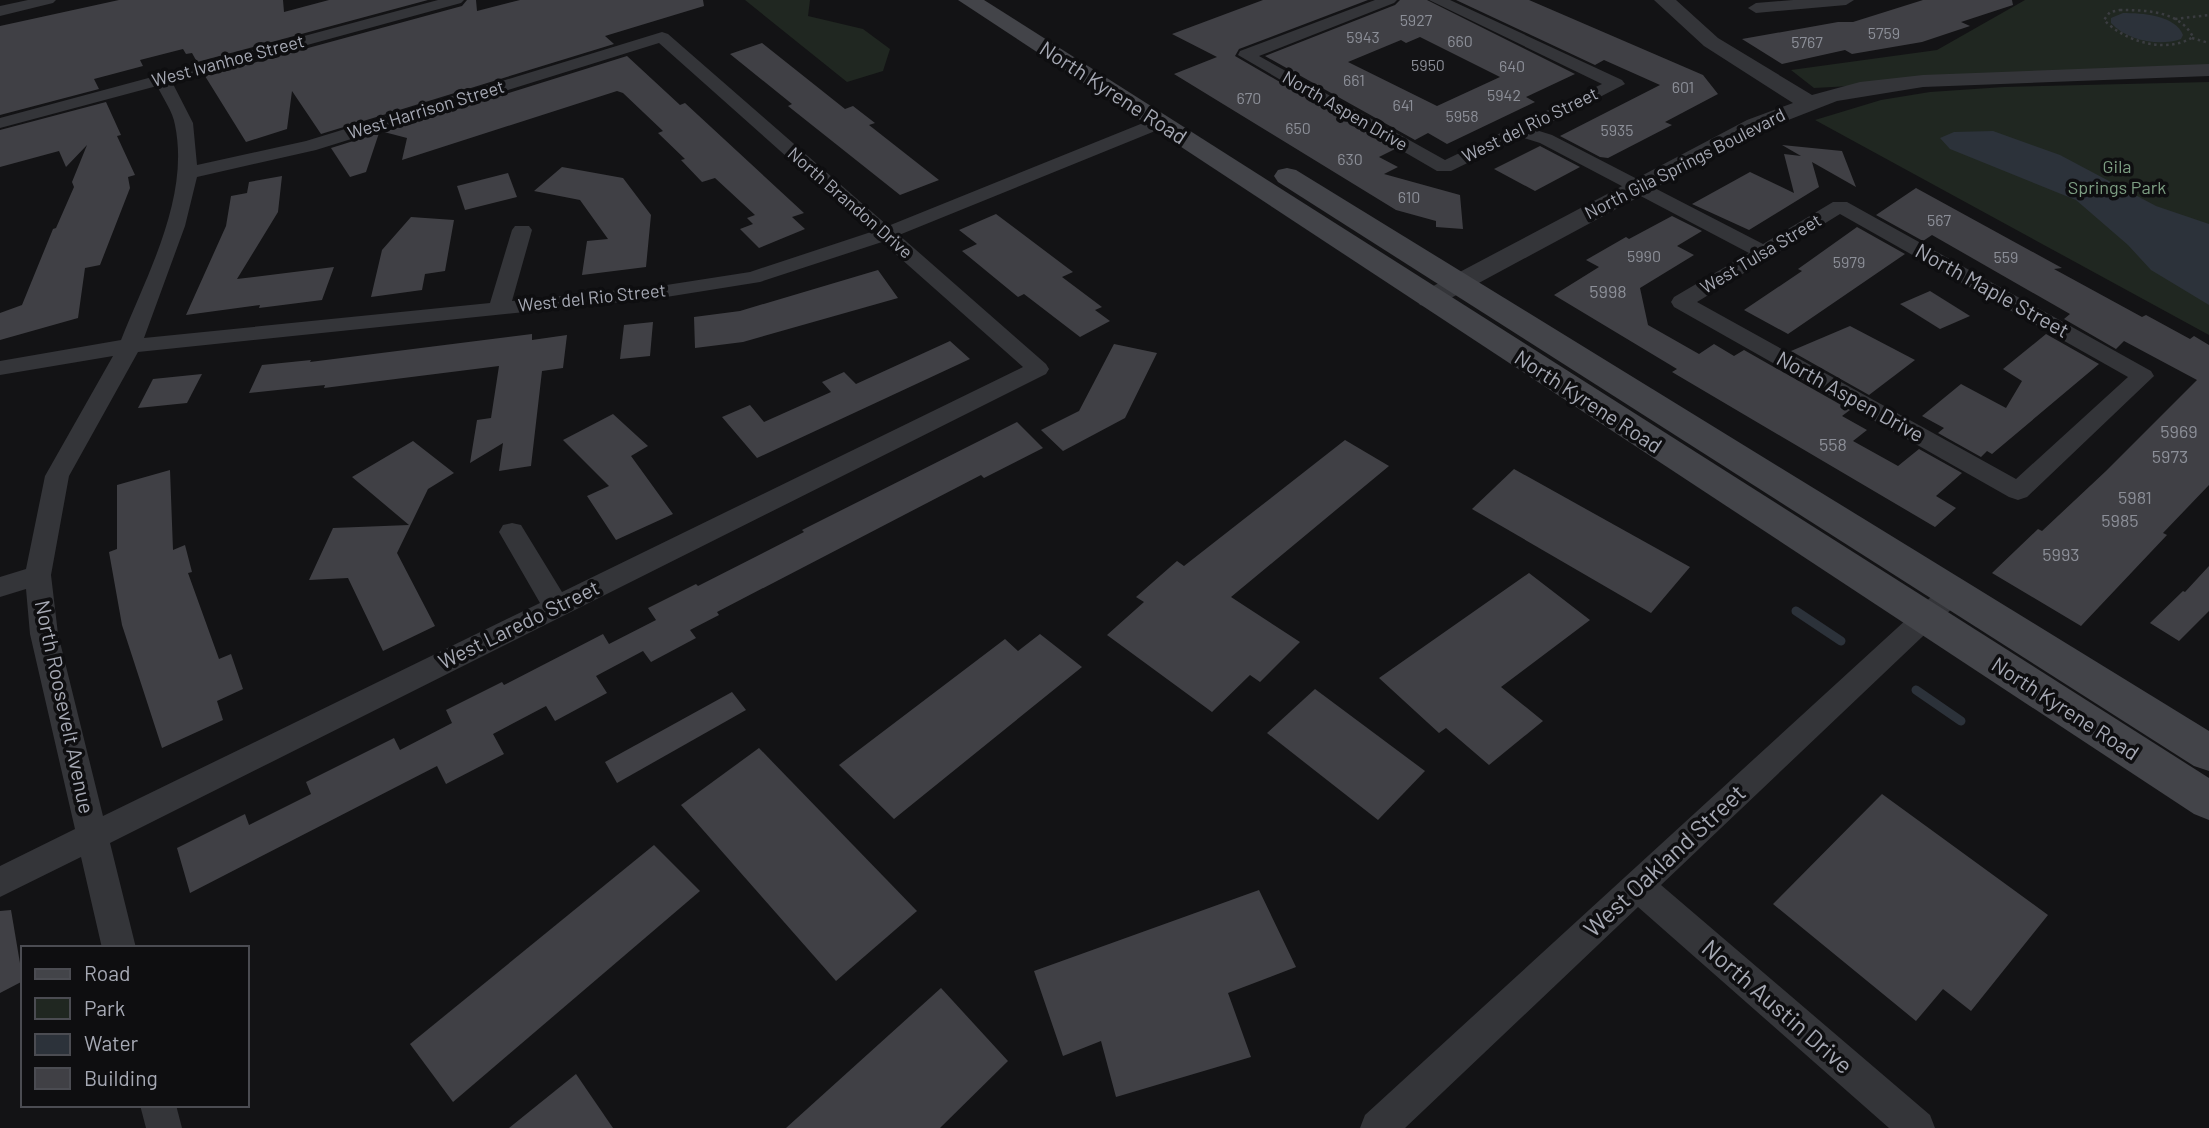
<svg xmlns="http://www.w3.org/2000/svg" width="2209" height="1128" viewBox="0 0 2209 1128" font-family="Barlow,sans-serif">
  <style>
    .green { fill: #202721 }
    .water { fill: #2c323a }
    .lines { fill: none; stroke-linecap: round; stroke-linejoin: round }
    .stream { stroke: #2c323a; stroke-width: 9 }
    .building { fill: #404045; fill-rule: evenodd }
    .path { stroke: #3a3c40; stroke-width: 2.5; stroke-dasharray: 2.5 3.5; stroke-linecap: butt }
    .minor { fill: #343539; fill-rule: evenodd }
    .tertiary { fill: #343539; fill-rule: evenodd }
    .secondary { fill: #434449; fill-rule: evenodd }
    .labels { text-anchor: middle; stroke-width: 7; stroke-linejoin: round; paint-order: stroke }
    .far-number-label { font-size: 16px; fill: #8c8f98 }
    .far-street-label { font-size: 18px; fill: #a6a9b4; stroke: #0e0e10 }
    .far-park-label { font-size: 18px; fill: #7d9e83; stroke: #0e0e10 }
    .number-label { font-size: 18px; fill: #8c8f98 }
    .street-label { font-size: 21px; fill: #a6a9b4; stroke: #0e0e10 }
    .near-street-label { font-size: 24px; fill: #a6a9b4; stroke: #0e0e10 }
  </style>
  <rect width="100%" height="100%" fill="#131315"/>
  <g class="green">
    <path d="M745 0H810L808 16 863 29 890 49 883 71 847 82Z"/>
    <path d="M2025 0H2209V67L1814 88 1791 70 1937 50Z"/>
    <path d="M2209 82V335L1815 120 1881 100 1930 92 2004 87Z"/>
  </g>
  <g class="water">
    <path d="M2123 13C2142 13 2175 15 2183 35L2181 39C2159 47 2126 40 2111 23V18Z"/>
    <path d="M1993 131 2060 155 2156 206 2209 224V305L2151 270 2128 245 2076 200 1950 149 1940 138 1954 132Z"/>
  </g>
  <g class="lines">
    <g class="stream">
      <path d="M1796 611 1841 641"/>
      <path d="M1916 690 1961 721"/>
    </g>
  </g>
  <g class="building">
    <path d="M119 0H283L284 12 329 0H428L197 62 192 53 186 54 183 49 140 60 143 66 94 79 99 89 0 115V26Z"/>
    <path d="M467 0H476L477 11 520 0H703L704 6 605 36 614 44 321 134 292 91 287 129 246 142 205 76 462 6Z"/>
    <path d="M1263 0H1368L1239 49 1235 56 1395 149 1379 157 1398 167 1384 174 1460 195 1463 229 1436 227V221L1396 210 1174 74 1217 57 1172 34Z"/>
    <path d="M1400 0H1427L1575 74 1526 97 1535 102 1447 144 1428 133 1415 140 1265 56 1395 5ZM1420 37 1500 77 1437 106 1348 62 1401 40 1406 43Z"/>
    <path d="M1456 0H1529L1703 75 1718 94 1665 122 1672 125 1608 158 1600 157 1560 136 1660 85 1604 60 1595 65Z"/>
    <path d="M1923 0H2012L2013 5 1961 22 1970 26 1922 42 1852 54 1845 50 1782 64 1742 39 1838 22H1853Z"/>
    <path d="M762 43 845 109 853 106 875 123 869 125 939 180 900 195 788 106 792 104 730 54Z"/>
    <path d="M627 56 680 105 685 103 804 213 792 217 805 229 759 248 740 229 753 224 747 218 755 215 715 178 702 182 681 160 685 159 658 133 663 131 623 93 617 91 402 160 407 138 384 132Z"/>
    <path d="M106 102 121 135 117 136 135 175 128 177 130 188 100 265 85 268 78 318 0 340V313L22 305 53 229 56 228 74 187 72 182 87 145 66 167 59 151 0 167V130Z"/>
    <path d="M379 133 366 172 350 177 331 148Z"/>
    <path d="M1782 145 1842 151 1856 187 1812 162 1819 187 1749 230 1692 204 1750 172 1794 193 1784 154 1801 156Z"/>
    <path d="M1540 146 1580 167 1535 191 1494 169Z"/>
    <path d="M562 167 623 178 651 215 646 267 582 275 587 241 608 239 580 200 534 191Z"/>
    <path d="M508 173 517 197 465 210 457 186Z"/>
    <path d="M282 176 278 212 237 279 334 267 322 300 259 308 260 305 186 315 226 226 231 196 247 193 249 182Z"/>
    <path d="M1916 188 2062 268 2054 269 2142 317 2146 315 2190 339 2194 336 2209 345V485L2163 533 2167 535 2081 626 1992 573 2038 529 2042 531 2106 471 2197 380 2124 341 2116 349 2064 319 2070 314 1932 235 1923 241 1876 215Z"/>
    <path d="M996 214 1073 272 1062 277 1102 307 1095 310 1110 321 1080 337 1024 294 1018 297 962 251 977 244 959 230Z"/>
    <path d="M1672 216 1702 231 1677 246 1694 255 1640 288 1648 325 1699 354 1714 344 1734 356 1744 350 1850 410 1842 416 1867 430 1853 441 1898 466 1919 449 1962 473 1936 496 1956 508 1935 527 1672 372 1677 369 1554 295 1599 267 1586 260 1626 237 1629 239Z"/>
    <path d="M411 217 454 220 445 271 425 274 422 290 371 297 382 250Z"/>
    <path d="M1857 227 1905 254 1788 334 1744 310 1802 271 1798 269Z"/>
    <path d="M878 270 898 298 743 342 695 348 694 317 740 311Z"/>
    <path d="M1930 291 1970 316 1940 329 1900 304Z"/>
    <path d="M653 322 650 356 620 359 624 325Z"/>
    <path d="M1850 326 1915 360 1869 395 1791 351Z"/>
    <path d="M532 334V340L567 335 563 368 542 371 531 466 499 471 503 443 470 463 477 420 491 418 499 366 324 388 325 385 249 393 262 365 311 360 310 362Z"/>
    <path d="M2046 334 2099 364 1992 454 1987 451 1981 457 1938 433 1944 428 1922 416 1961 384 2006 408 2022 381 2003 369Z"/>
    <path d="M950 341 970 359 757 458 722 417 750 405 764 422 831 392 822 382 844 372 856 384Z"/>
    <path d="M1114 344 1157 353 1125 418 1063 451 1041 430 1079 411Z"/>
    <path d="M202 374 187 403 138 408 153 379Z"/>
    <path d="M613 414 648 446 631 456 673 514 616 540 587 496 609 486 563 440Z"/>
    <path d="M1017 422 1043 448 984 478 981 475 717 612 719 615 690 630 696 638 651 662 643 651 596 676 607 693 555 721 546 706 493 734 504 754 446 784 437 766 190 893 177 848 245 814 249 825 311 794 306 782 394 738 400 750 452 723 446 710 502 682 504 685 603 634 609 644 656 620 648 608 696 584 698 586 804 532 802 530Z"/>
    <path d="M1345 440 1389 466 1231 597 1300 642 1260 682 1250 675 1212 712 1107 635 1144 602 1136 597 1177 561 1184 566Z"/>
    <path d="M413 441 454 473 428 489 397 553 435 626 383 651 348 578 309 580 333 528 409 525 352 477Z"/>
    <path d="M1514 469 1690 567 1651 613 1472 509Z"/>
    <path d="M170 470 173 550 185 545 192 572 188 573 219 659 231 654 243 689 217 701 223 720 162 748 122 625 109 552 117 549V485Z"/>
    <path d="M2209 566V611L2179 641 2150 623 2183 591 2185 592Z"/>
    <path d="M1529 573 1590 620 1501 687 1543 721 1489 765 1446 728 1439 733 1379 678Z"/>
    <path d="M1040 634 1082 667 894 819 839 765 1005 639 1018 651Z"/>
    <path d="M1315 689 1425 771 1378 820 1267 733Z"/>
    <path d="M732 692 746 710 617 783 605 762Z"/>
    <path d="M759 748 917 911 836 981 681 805Z"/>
    <path d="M1882 794 2048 915 1971 1011 1943 989 1916 1021 1773 904Z"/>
    <path d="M654 845 700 891 453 1102 410 1044Z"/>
    <path d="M1259 890 1296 967 1228 993 1251 1057 1116 1097 1101 1041 1063 1056 1034 971Z"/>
    <path d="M11 910 23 981 0 993V911Z"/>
    <path d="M941 988 1008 1061 940 1128H786Z"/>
    <path d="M576 1074 613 1128H509Z"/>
  </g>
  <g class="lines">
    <g class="path">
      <path d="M2120 10C2146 10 2180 11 2193 37 2167 54 2125 42 2104 20L2110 12Z"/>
      <path d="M2175 19 2209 15"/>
      <path d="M2192 38 2209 43"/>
    </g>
    <g class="minor">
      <path d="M28 0H56L53 3 0 16V6Z"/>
      <path d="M438 0H464L461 3 172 82 193 123 197 165 306 141 662 32 668 34 888 226 1153 119H1165L1168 123 1165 127 899 235 1046 364 1049 369 1046 374 110 843 136 948H102L81 857 0 897V866L75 829 30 634 26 589 0 597V577L26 569 45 476 113 356 0 375V361L121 340C147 274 190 198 175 125 173 112 163 98 157 86L0 128V118ZM659 43 871 232 750 272 660 286 512 301 532 230 529 226H515L512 230 490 303 144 338 185 226 197 177 316 150ZM882 242 1023 367 562 592 521 525 512 523 503 525 499 532 540 603 103 816 58 634 51 575 69 476 138 352 660 298 760 282Z"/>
      <path d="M1375 0H1397L1394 3 1259 56 1445 160 1602 84 1429 0H1450L1622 80 1625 84 1536 130 1552 135 1763 244 1833 202H1847L2151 371 2154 376 2027 497 2018 500 2009 497 1674 307 1671 302 1674 297 1749 253 1540 143 1521 137 1451 171H1437L1238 55 1240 51ZM1840 214 2128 377 2016 479 1697 302Z"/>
      <path d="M1793 0H1854L1846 5 1756 13 1748 8 1756 3Z"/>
      <path d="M1952 583 1961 586 1965 593 1961 600 1661 885 1930 1115 1935 1128H1889L1638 907 1405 1128H1360L1365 1115 1943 586Z"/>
      <path d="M140 1105H176L182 1128H146Z"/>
    </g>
    <path class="tertiary" d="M1654 0H1676L1718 38 1812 95 1860 82 1923 75 2209 64V76L1923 87 1837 101 1763 130 1438 305 1429 307 1420 305 1416 299 1420 293 1747 120 1793 103 1704 46Z"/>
    <g class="secondary">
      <path d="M958 0H984L2209 778V820L2194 814Z"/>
      <path d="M1287 168 1296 170 2209 731V771L2194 766 1278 182 1274 176 1278 170Z"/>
    </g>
  </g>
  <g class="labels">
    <g class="far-number-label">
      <text x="1416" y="26">5927</text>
      <text x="1884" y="39">5759</text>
      <text x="1363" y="43">5943</text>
      <text x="1460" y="47">660</text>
      <text x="1807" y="48">5767</text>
      <text x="1428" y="71">5950</text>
      <text x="1512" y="72">640</text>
      <text x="1354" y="86">661</text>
      <text x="1683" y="93">601</text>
      <text x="1504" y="101">5942</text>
      <text x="1249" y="104">670</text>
      <text x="1403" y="111">641</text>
      <text x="1462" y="122">5958</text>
      <text x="1298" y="134">650</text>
      <text x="1617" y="136">5935</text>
      <text x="1350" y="165">630</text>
      <text x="1409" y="203">610</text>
      <text x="1939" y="226">567</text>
      <text x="1644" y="262">5990</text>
      <text x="2006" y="263">559</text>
      <text x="1849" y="268">5979</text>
    </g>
    <g class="far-street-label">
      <text transform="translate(228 61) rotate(-15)" y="6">West Ivanhoe Street</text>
      <text transform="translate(426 110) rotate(-17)" y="6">West Harrison Street</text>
      <text transform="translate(1345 111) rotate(30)" y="6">North Aspen Drive</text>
      <text transform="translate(1530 125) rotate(-26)" y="6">West del Rio Street</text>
      <text transform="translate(1685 164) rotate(-27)" y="6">North Gila Springs Boulevard</text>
      <text transform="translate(850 203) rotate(41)" y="6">North Brandon Drive</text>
      <text transform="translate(1761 254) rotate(-31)" y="6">West Tulsa Street</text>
      <text transform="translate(592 298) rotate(-6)" y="6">West del Rio Street</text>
    </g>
    <g class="far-park-label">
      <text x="2117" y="173">Gila<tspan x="2117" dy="21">Springs Park</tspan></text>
    </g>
    <g class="number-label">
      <text x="1608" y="298">5998</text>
      <text x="2179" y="438">5969</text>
      <text x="1833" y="451">558</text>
      <text x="2170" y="463">5973</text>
      <text x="2135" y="504">5981</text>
      <text x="2120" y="527">5985</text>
      <text x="2061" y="561">5993</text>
    </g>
    <g class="street-label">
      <text transform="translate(1113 93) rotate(33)" y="7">North Kyrene Road</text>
      <text transform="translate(1992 291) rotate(29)" y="7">North Maple Street</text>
      <text transform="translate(1850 397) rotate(29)" y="7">North Aspen Drive</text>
      <text transform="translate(1588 402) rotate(33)" y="7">North Kyrene Road</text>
      <text transform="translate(519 625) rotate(-26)" y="7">West Laredo Street</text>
      <text transform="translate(64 707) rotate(78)" y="7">North Roosevelt Avenue</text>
      <text transform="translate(2065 709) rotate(33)" y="7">North Kyrene Road</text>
    </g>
    <g class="near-street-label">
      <text transform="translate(1665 861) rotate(-43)" y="8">West Oakland Street</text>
      <text transform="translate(1777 1007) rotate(41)" y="8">North Austin Drive</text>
    </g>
  </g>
  <rect x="21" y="946" width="228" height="161" fill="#0e0e10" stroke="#4b4c52" stroke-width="2"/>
  <rect x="35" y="969" width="35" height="10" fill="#434449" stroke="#4b4c52" stroke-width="2"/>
  <text x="84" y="981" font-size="21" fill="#a6a9b4">Road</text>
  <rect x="35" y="998" width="35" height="21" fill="#202721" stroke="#4b4c52" stroke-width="2"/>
  <text x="84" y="1016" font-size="21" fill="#a6a9b4">Park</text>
  <rect x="35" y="1034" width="35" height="21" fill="#2c323a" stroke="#4b4c52" stroke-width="2"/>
  <text x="84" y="1051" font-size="21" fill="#a6a9b4">Water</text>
  <rect x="35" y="1068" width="35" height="21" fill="#404045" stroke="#4b4c52" stroke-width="2"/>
  <text x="84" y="1086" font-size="21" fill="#a6a9b4">Building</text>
</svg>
